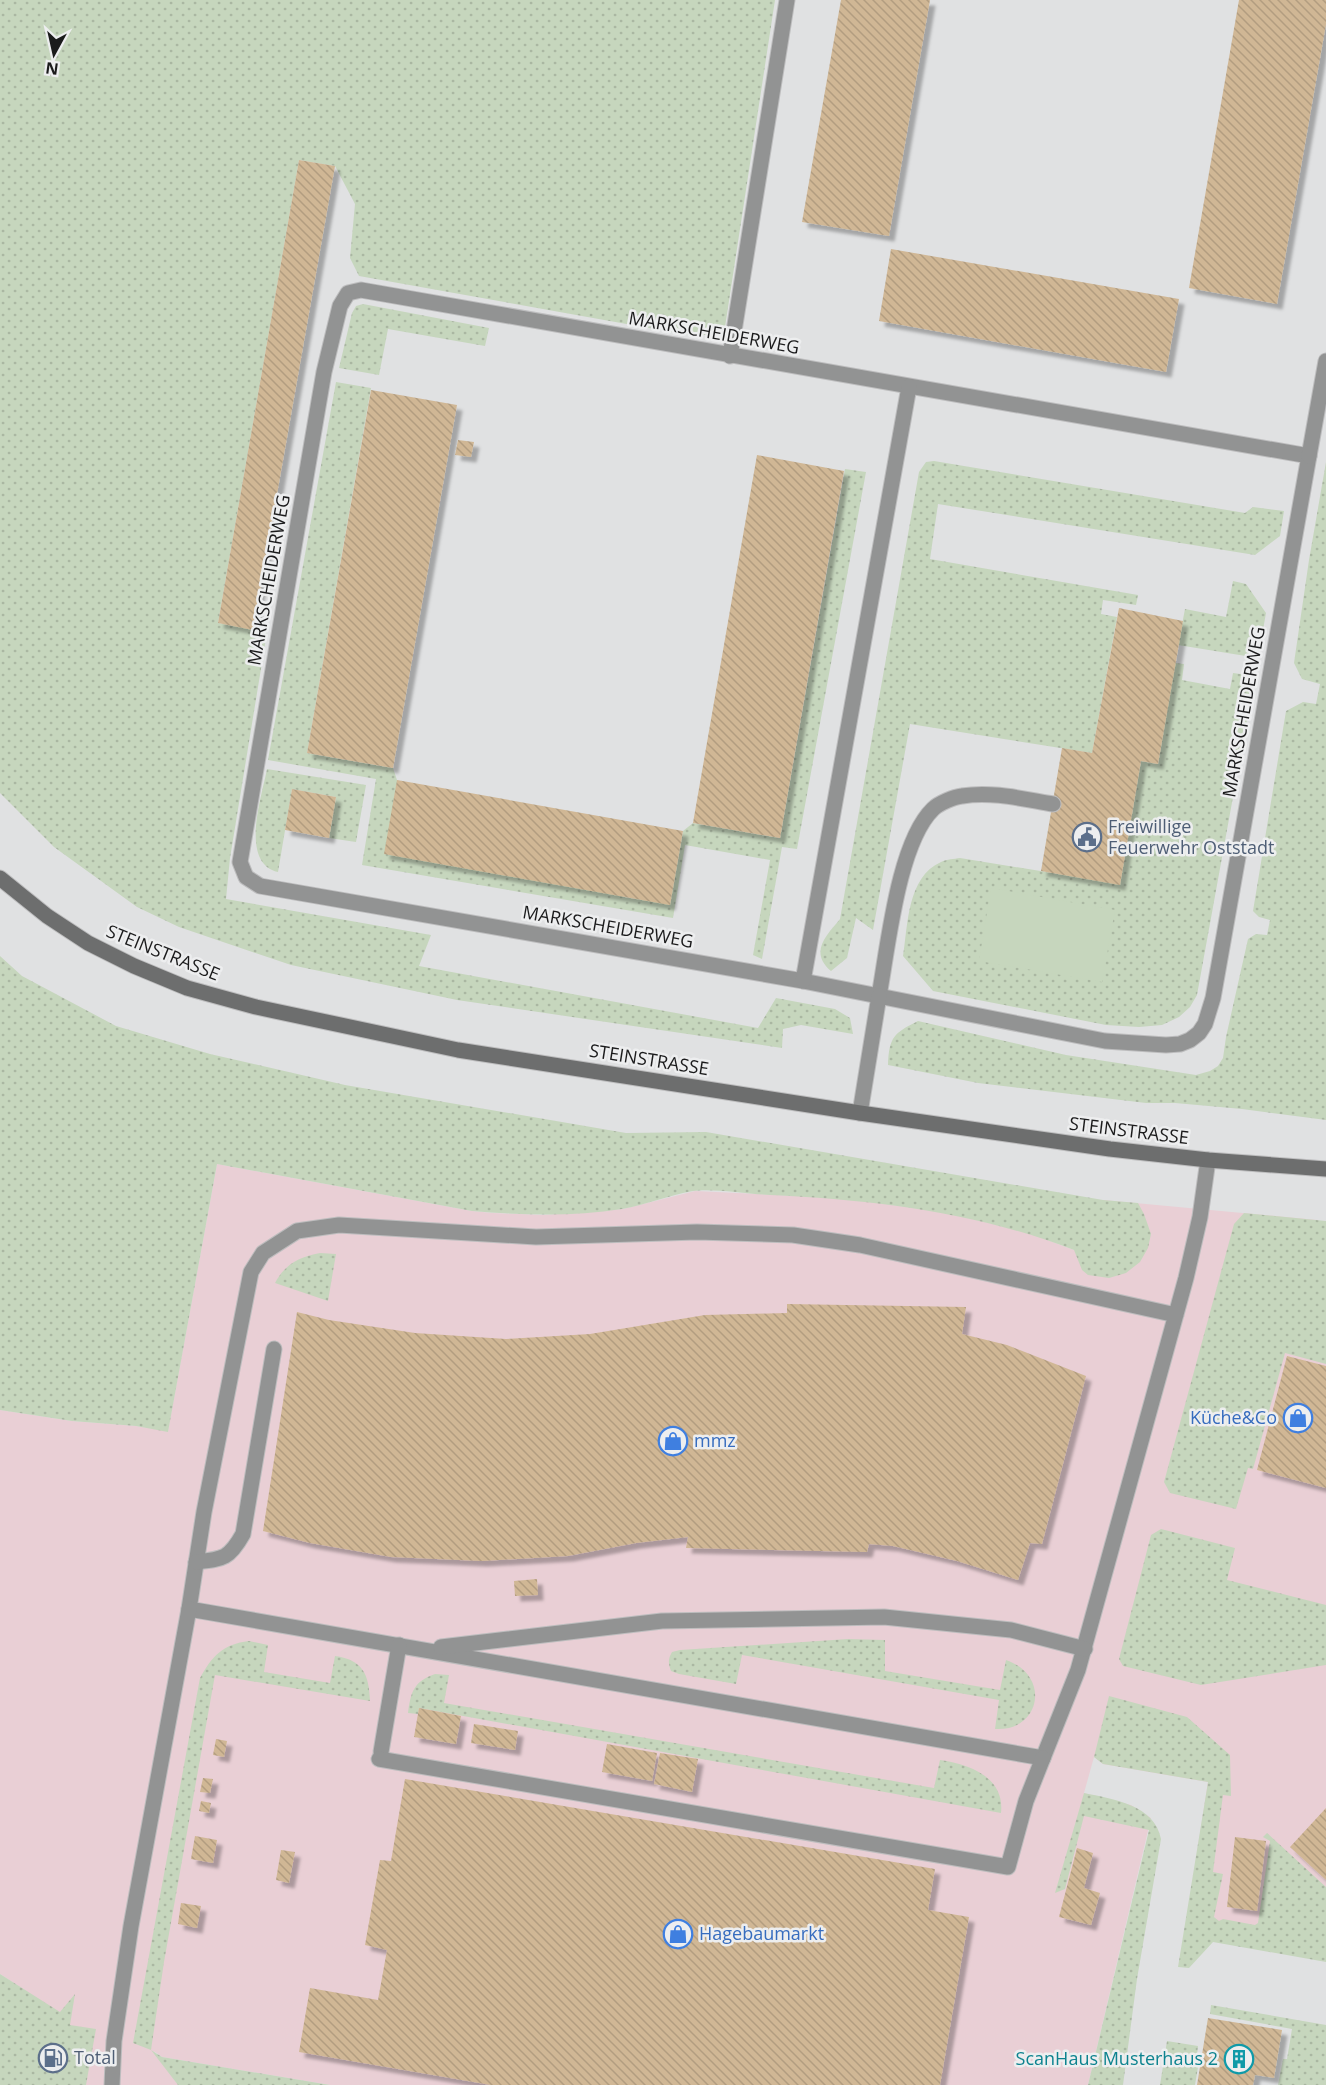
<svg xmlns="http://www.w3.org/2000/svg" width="1326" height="2085" viewBox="0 0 1326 2085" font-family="'Open Sans',sans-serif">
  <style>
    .commercial { fill: #e9cfd5 }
    .green { fill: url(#green-dots) }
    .pitch { fill: #c6d6bd }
    .building { fill: url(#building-back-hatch); filter: url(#shadow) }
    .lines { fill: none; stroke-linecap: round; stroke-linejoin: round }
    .lane-casing { stroke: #bdbdbe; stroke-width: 17 }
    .street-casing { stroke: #bdbdbe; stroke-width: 17 }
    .secondary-casing { stroke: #bdbdbe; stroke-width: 17 }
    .lane { stroke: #929393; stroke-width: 15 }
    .street { stroke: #929393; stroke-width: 15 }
    .secondary { stroke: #6d6e6e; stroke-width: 15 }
    .labels { text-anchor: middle; stroke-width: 5; stroke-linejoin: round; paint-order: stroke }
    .street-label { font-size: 18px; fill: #1b1b1c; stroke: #edeeef }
    .service-label { font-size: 18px; fill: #4e5e75; stroke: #edeeef; text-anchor: start }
    .shop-label { font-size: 18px; fill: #366cbe; stroke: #edeeef; text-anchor: start }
    .culture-label { font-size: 18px; fill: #0d838f; stroke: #edeeef; text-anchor: end }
  </style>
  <defs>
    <pattern id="green-dots" width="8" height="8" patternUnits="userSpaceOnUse" patternTransform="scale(1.5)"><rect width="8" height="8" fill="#c6d6bd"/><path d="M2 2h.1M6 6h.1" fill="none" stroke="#aab7a2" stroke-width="1.8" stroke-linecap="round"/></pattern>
    <pattern id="building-back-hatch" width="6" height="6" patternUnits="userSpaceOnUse" patternTransform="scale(1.5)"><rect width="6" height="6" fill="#d0b795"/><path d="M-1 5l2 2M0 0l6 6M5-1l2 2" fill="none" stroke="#b29d80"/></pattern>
    <filter id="shadow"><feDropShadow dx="5.5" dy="5.5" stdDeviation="1.5" flood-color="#0004"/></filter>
  </defs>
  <rect width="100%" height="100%" fill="#e0e1e2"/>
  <path class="commercial" d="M217 1164 472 1211 493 1213 543 1215 623 1209 695 1191 843 1198 949 1213 1029 1233 1074 1250 1103 1200 1317 1220 1326 1263V1946L1222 1925 1211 1914 1188 1911 1208 1782 1103 1764 1094 1757 1084 1793 1131 1805 1151 1818 1088 2085H330L162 2057 154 2051 178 2085H0L60 2013 0 1974V1410L72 1421 136 1426 168 1431Z"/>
  <g class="green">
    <path d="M0 0H775L725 327 699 337 359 276 350 258 355 204 335 166 299 160 218 623 267 632 230 858 226 899 431 935 419 966 758 1028 776 998 835 1009 850 1018 853 1034 801 1025 783 1029 782 1048 457 1000 291 965 179 927 137 907 54 847 0 793Z"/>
    <path d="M363 304 489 328 485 346 388 329 379 375 339 368 352 313 356 306Z"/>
    <path d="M336 382 371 388 307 753 393 768 397 780 624 897 670 904 683 831 693 823 780 838 845 469 866 472 797 849 782 847 762 959 753 955 770 860 685 845 673 918 362 865 376 779 268 760Z"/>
    <path d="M934 461 1245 513 1253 507 1284 511 1280 536 1255 555 938 504 930 559 1138 595 1136 605 1103 600 1101 614 1117 617 1092 753 910 724 873 930 856 918 847 958 831 971C809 952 826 936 840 919L919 472 926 462Z"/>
    <path d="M1326 462V1120L1242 1109 1175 1103H1146L978 1083 888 1065C889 1037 894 1033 918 1021L1066 1055 1196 1075 1210 1071 1218 1066 1223 1058 1226 1037 1248 939 1256 934 1267 935 1270 920 1259 917 1253 911 1286 711 1303 702 1316 704 1320 684 1302 679 1294 663 1309 560Z"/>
    <path d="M1233 581 1246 584 1266 613 1258 658 1178 645 1185 609 1226 617Z"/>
    <path d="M1175 663 1184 664 1182 680 1230 689 1233 673 1255 676 1197 995 1190 1007 1179 1017 1162 1025 1139 1027 1106 1025 933 991 903 956C908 925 907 877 941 862 947 859 954 859 960 858L1120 884 1141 761 1158 764Z"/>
    <path d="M267 769 366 785 356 842 329 838 336 797 292 789 278 872C239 863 262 796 267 769Z"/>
    <path d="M0 956 22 976 116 1026 210 1054 345 1085 626 1133 706 1132 1103 1200 1138 1203 1144 1214 1151 1234 1148 1248 1140 1262 1126 1273 1109 1278 1088 1275 1082 1270 1074 1250C975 1212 875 1200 770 1195 749 1194 712 1188 693 1191 669 1195 646 1205 622 1209 573 1217 521 1215 472 1211L217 1164 168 1432 136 1426 72 1421 0 1410Z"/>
    <path d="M1244 1213 1326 1221V1364L1285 1353 1253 1469 1248 1468 1236 1509 1170 1493 1164 1482 1234 1224Z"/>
    <path d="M320 1253 336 1254 328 1301 275 1283C285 1264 299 1257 320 1253Z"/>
    <path d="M1161 1529 1235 1548 1227 1580 1326 1605V1665L1201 1685 1123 1666 1119 1659 1151 1535Z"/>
    <path d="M848 1639 885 1640V1671L1000 1690 1006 1660C1052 1676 1040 1732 995 1729L999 1700 742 1655 736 1684 679 1674 671 1671C668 1663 668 1659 672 1652L680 1650Z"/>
    <path d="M249 1641 268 1645 264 1672 330 1683 335 1656C363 1660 369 1674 370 1701L215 1675 164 1962 151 2050 162 2057 330 2085H178L151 2050 133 2043 200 1678C212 1656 223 1644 249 1641Z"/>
    <path d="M435 1674 449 1675 444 1703 934 1788 940 1760C969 1764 1005 1777 1001 1813L419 1708 418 1714 408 1713C411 1692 413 1682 435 1674Z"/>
    <path d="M1109 1696 1187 1717 1230 1755 1231 1796 1223 1795 1213 1872 1223 1874 1214 1917 1219 1921 1223 1919 1255 1925 1258 1923 1270 1841 1263 1837 1267 1833 1326 1887V1962L1213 1942 1189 1968 1178 1967 1208 1782 1103 1764 1094 1757Z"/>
    <path d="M1084 1793C1113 1799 1155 1805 1161 1839L1137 1979 1123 2085H1088L1149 1830 1084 1816 1065 1889 1055 1893Z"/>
    <path d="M0 1974 60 2012 75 1994 70 2025 96 2029 86 2085H0Z"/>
    <path d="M1211 2005 1326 2025V2085H1278L1283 2059H1287L1292 2029 1210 2014Z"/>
    <path d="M1167 2041 1198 2046 1197 2055H1200L1195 2085H1160Z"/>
  </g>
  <path class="pitch" d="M991 888 1115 910 1102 982 979 961Z"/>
  <g class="building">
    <path d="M841 0H930L889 236 802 222Z"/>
    <path d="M1239 0H1326V24L1277 304 1189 288Z"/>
    <path d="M299 160 335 166 253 630 218 623Z"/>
    <path d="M891 249 1179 299 1166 372 879 321Z"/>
    <path d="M371 390 457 405 393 768 307 753Z"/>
    <path d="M458 440 474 442 471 457 455 455Z"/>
    <path d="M757 455 844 471 780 838 693 823Z"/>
    <path d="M1119 608 1183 621 1158 764 1141 761 1120 885 1041 871 1062 748 1092 753Z"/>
    <path d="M397 780 683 831 670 905 384 854Z"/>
    <path d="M292 789 336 797 329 838 285 830Z"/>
    <path d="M787 1304 966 1307 962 1334 1007 1345 1086 1376 1042 1544 1030 1543 1018 1580 957 1561 893 1546 869 1544 867 1552 686 1548 688 1537 636 1543 568 1556 482 1561 391 1557 310 1543 263 1531 297 1312 329 1320 415 1333 506 1339 590 1334 705 1315 787 1313Z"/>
    <path d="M1287 1356 1326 1366V1488L1257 1470Z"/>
    <path d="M537 1579 538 1595 515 1596 514 1581Z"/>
    <path d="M419 1708 461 1716 456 1744 414 1737Z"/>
    <path d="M474 1724 518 1731 515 1750 471 1743Z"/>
    <path d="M216 1739 227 1741 224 1757 213 1755Z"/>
    <path d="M607 1744 657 1753 652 1781 602 1772Z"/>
    <path d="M660 1753 698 1759 692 1792 654 1784Z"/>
    <path d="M203 1778 213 1779 210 1793 200 1792Z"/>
    <path d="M405 1779 935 1869 928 1910 969 1917 940 2085H491L299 2052 310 1988 378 2000 387 1950 365 1945 380 1860 391 1861Z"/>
    <path d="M201 1801 211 1803 209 1813 199 1811Z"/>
    <path d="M1326 1808V1880L1290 1847Z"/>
    <path d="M195 1836 217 1840 213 1863 191 1859Z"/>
    <path d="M1235 1837 1266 1841 1257 1911 1227 1907Z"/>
    <path d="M1077 1848 1093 1853 1084 1888 1100 1893 1091 1925 1059 1917Z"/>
    <path d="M281 1850 295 1852 289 1883 276 1880Z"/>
    <path d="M181 1903 201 1906 197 1928 178 1924Z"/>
    <path d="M1208 2018 1282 2030 1274 2078 1255 2075 1253 2085H1197Z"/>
  </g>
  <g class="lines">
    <g class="lane-casing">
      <g id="lane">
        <path d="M730 356 787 0"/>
        <path d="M879 996C888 947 898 843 933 809 939 803 954 797 962 796 992 791 1023 799 1053 804"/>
        <path d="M1176 1315 860 1245 793 1235 697 1232 536 1237 339 1225 297 1231 263 1253 251 1272 204 1512 189 1609 1043 1758 1078 1670 1186 1278 1200 1217 1208 1160"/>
        <path d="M196 1562C223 1559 229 1559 243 1534L274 1349"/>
        <path d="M441 1647 662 1621 884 1617 1011 1630 1085 1649"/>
        <path d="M381 1752 399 1645"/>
        <path d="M379 1759 1008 1867 1026 1801 1043 1758"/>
        <path d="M112 2085 114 2041 131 1926 189 1609"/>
      </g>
    </g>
    <g class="street-casing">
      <g id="street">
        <path d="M361 290 1309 456 1213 998 1205 1024 1199 1033 1190 1040 1180 1044 1166 1045 1105 1041 803 981 260 886 246 877 240 862 324 372 340 306 348 293Z"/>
        <path d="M1309 456 1326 361"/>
        <path d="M803 981 909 387"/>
        <path d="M860 1113 879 996"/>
      </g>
    </g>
    <g class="secondary-casing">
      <path id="secondary" d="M0 878 47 916 88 943 134 966 187 988 256 1007 458 1050 860 1113 1110 1149 1208 1160 1326 1169"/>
    </g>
    <use href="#lane" class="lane"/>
    <use href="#street" class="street"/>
    <use href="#secondary" class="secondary"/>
  </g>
  <defs>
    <g id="civic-ring" transform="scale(1.5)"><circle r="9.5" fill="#edeeef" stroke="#5c6f8a" stroke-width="1.5"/><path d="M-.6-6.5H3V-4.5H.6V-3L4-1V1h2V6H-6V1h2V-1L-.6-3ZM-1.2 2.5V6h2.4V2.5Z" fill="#5c6f8a"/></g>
    <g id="shop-ring" transform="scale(1.5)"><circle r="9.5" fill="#edeeef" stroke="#3f7fe0" stroke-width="1.5"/><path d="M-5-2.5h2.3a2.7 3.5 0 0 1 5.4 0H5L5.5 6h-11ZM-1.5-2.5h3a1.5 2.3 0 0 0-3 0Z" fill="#3f7fe0"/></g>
    <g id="fuel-ring" transform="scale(1.5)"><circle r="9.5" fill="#edeeef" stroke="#5c6f8a" stroke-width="1.5"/><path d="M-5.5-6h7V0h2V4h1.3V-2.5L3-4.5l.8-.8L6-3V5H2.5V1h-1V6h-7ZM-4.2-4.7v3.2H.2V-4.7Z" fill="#5c6f8a"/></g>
    <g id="building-ring" transform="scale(1.5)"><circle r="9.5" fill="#edeeef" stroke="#0f9aa8" stroke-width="1.5"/><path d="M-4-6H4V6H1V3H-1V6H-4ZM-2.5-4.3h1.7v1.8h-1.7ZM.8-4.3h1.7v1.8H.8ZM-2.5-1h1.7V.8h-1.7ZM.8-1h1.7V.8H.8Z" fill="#0f9aa8"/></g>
  </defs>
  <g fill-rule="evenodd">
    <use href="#civic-ring" x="1087" y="837"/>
    <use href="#shop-ring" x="1298" y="1418"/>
    <use href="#shop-ring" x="673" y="1441"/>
    <use href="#shop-ring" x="678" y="1934"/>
    <use href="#fuel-ring" x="53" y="2058"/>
    <use href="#building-ring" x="1239" y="2059"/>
  </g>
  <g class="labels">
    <g class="street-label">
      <text transform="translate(714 333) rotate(10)" y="6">MARKSCHEIDERWEG</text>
      <text transform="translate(269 580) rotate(-80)" y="6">MARKSCHEIDERWEG</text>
      <text transform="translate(1244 712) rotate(-80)" y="6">MARKSCHEIDERWEG</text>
      <text transform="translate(608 927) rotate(10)" y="6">MARKSCHEIDERWEG</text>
      <text transform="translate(163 953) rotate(22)" y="6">STEINSTRASSE</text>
      <text transform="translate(649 1060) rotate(9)" y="6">STEINSTRASSE</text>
      <text transform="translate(1129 1131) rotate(7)" y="6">STEINSTRASSE</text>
    </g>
    <g class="service-label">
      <text x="1108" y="833">Freiwillige<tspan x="1108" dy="21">Feuerwehr Oststadt</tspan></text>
      <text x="74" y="2064">Total</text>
    </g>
    <g class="shop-label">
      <text x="1277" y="1424" text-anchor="end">Küche&amp;Co</text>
      <text x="694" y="1447">mmz</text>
      <text x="699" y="1940">Hagebaumarkt</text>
    </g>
    <g class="culture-label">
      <text x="1218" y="2065">ScanHaus Musterhaus 2</text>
    </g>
  </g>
  <g transform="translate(54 54) rotate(188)" stroke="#edeeef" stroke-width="4.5" paint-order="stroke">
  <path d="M0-4.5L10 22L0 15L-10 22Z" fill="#1b1b1c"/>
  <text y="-9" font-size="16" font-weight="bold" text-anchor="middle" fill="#1b1b1c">N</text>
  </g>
</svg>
